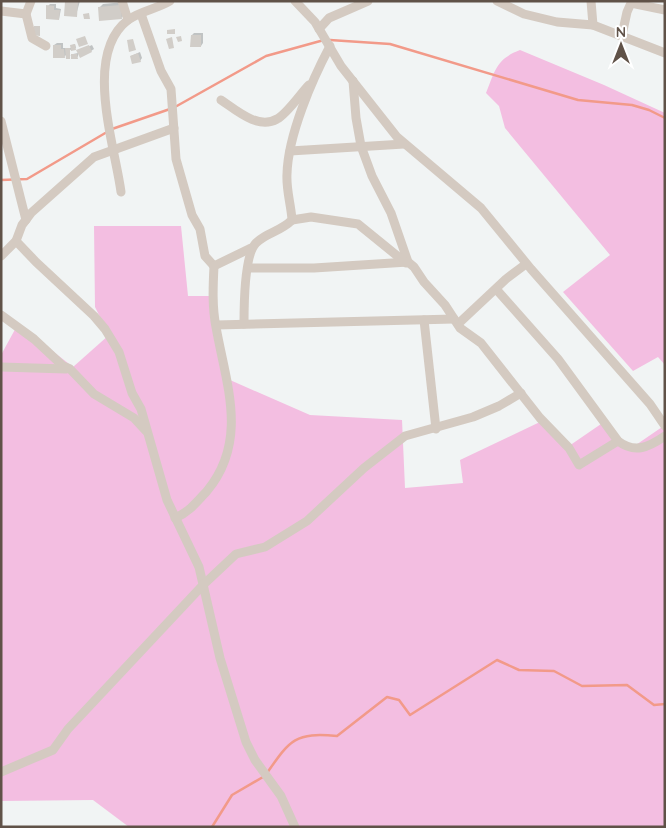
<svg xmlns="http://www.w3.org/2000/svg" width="666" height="828" viewBox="0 0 666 828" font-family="Quicksand,sans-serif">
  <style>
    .green { fill: #f3bee1 }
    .shadow { fill: #0003 }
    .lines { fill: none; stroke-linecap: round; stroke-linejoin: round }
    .stream { stroke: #f29a89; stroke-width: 2.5 }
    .building { fill: #d1cdc8 }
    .street { stroke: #d4cac1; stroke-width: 9 }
  </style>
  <rect width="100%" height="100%" fill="#f1f4f4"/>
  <g class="green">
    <path d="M520 50 604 85 665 113V365L658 357 633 371 563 292 610 255 505 128 499 106 486 93C495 71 496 59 520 50Z"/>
    <path d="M94 226H181L188 296H212L230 380 310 415 402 420 405 488 463 483 460 460 542 421 569 446 601 424 630 449 665 425V827H129L93 800 1 801V355L18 324 73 367 109 335 95 307Z"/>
  </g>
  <g class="shadow">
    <path d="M66 1H80L76 15Z"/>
    <path d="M124 2 125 14 121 18 99 8 103 4Z"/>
    <path d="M50 4H56V8L61 9 59 19 48 6Z"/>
    <path d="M194 33H203V43L201 46 192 35Z"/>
    <path d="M57 43H63V48H72V45L75 44 76 48 70 50V56L73 54 78 53V57L72 54 69 57 67 54 64 57 54 45Z"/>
    <path d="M92 45 94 49 91 51H79Z"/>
    <path d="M140 52 142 58 140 61 131 56Z"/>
  </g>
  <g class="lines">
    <g class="stream">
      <path d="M330 40 390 44 578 100 632 105 649 110 665 118"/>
      <path d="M175 107 266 56 324 40"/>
      <path d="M112 129 170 109"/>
      <path d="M1 180 27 179 107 132"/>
      <path d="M267 773C290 740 295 732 337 736L387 697 399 700 410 715 497 660 519 670 554 671 582 686 627 685 654 705 665 704"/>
      <path d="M212 827 232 795 263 777"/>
    </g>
  </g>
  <g class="building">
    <path d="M65 1H78L77 17 64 16Z"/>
    <path d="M46 5 54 6V10H60L59 20 46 19Z"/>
    <path d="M120 5 122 19 99 21 98 7Z"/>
    <path d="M89 13 90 19H84L83 14Z"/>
    <path d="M34 26H40V36L33 35Z"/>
    <path d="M175 29V34H167V30Z"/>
    <path d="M191 35H201V47H190Z"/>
    <path d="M85 36 88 44 79 47 76 39Z"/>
    <path d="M181 36 182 41 178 42 176 37Z"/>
    <path d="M172 37 174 48 169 49 166 39Z"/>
    <path d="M133 39 136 50 129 52 127 40Z"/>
    <path d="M75 44 76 50 71 51 70 45Z"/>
    <path d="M53 45H61V49H64L65 58H53Z"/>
    <path d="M89 45 92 52 80 58 76 50Z"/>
    <path d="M65 48H70V59H66Z"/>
    <path d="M138 53 141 62 132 64 130 56Z"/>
    <path d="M71 54H77L78 59H71Z"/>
  </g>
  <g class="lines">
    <g class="street">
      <path d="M122 1 128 20"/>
      <path d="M295 1 315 22 341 66 397 137 481 208 531 269 650 404 665 426"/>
      <path d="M497 1 524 14 557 22 593 25 665 53"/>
      <path d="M591 1 593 25"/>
      <path d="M1 11 26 14 31 1"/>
      <path d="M26 14 32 38 46 46"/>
      <path d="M141 14 161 71 171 89 176 159 192 215 200 229 205 256 214 266"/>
      <path d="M319 29 329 18 368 1"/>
      <path d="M622 35 627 12 631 3 665 10"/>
      <path d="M353 81 356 118 361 146 372 176 391 213 408 262 414 267 424 282 445 305 460 328 481 343 540 418 569 448 579 465 618 441"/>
      <path d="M221 100C236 110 258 130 277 119 287 114 301 93 309 85"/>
      <path d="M1 121 26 220"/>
      <path d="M290 151 404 144"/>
      <path d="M121 192C115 146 83 54 128 20 140 11 157 9 170 1"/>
      <path d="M292 220 311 217 358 224 406 263"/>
      <path d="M16 241 36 262 94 316 105 329 119 352 132 393 141 409 167 500 199 567 220 658 246 742 255 760 281 796 295 827"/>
      <path d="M1 256 16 241 22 225 31 213 94 157 174 128"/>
      <path d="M214 266 251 248"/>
      <path d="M249 268H314L408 262"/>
      <path d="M496 289 558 359 618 441C635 454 649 447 665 436"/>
      <path d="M1 315 34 339 63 366 70 369 94 394 134 418 146 431"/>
      <path d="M424 320 436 429"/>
      <path d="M244 324C244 306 244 255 256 243 267 232 280 232 292 220 291 204 286 190 287 174 288 135 312 80 330 46"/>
      <path d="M458 324 506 279 526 264"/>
      <path d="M216 325 454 319"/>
      <path d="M1 367 66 369"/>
      <path d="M175 518C189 512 197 502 207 491 249 440 226 384 216 327 212 307 213 286 214 266"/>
      <path d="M1 772 53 750 68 729 203 585 236 554 265 547 307 521 364 468 405 436 473 417 499 406 521 393"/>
    </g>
  </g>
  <rect width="666" height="828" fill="none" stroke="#605248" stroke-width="5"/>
  <g transform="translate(621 45)" stroke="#ffffff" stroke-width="4" paint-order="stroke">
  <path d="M0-4L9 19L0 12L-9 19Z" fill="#605248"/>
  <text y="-8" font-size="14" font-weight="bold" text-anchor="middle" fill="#605248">N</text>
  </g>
</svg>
